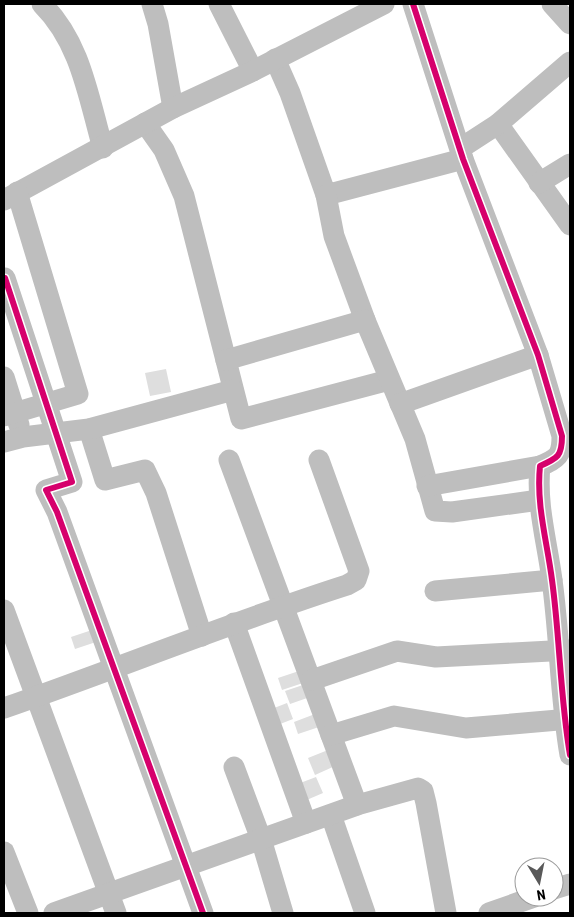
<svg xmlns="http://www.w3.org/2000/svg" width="574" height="917" viewBox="0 0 574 917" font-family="'Roboto Condensed',sans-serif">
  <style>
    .building { fill: #dedede }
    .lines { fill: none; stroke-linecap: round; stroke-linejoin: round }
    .minor { stroke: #bebebe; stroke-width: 21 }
    .cycleway-casing { stroke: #fff; stroke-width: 9 }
    .cycleway { stroke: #d6006c; stroke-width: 6 }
  </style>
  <rect width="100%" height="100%" fill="#fff"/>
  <g class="building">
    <path d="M166 369 171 392 150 396 145 373Z"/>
    <path d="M92 630 96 642 75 649 71 637Z"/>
    <path d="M299 671 303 683 282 690 278 678Z"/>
    <path d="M306 684 310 697 290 704 285 691Z"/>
    <path d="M287 703 293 719 275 726 269 710Z"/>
    <path d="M315 714 319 727 298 734 294 722Z"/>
    <path d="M328 750 335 766 315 775 308 758Z"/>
    <path d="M316 777 323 793 302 802 295 785Z"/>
  </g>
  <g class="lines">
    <g class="minor">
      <path d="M42 4C81 43 88 96 103 148"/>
      <path d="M152 4 158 24 173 108"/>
      <path d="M219 4 253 71"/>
      <path d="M413 4 463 159 538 355 562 436C562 456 558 458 540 466 536 505 547 541 552 580 560 638 560 697 570 755"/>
      <path d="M552 4 570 24"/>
      <path d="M275 59 290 93 326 195 463 159"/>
      <path d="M145 123 164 150 184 196 241 419 389 380"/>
      <path d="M498 124 570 225"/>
      <path d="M461 148 498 124 570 62"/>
      <path d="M539 183 570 164"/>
      <path d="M326 195 334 236 365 320"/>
      <path d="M4 200 173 108 253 71 384 4"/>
      <path d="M5 278 72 482 46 490 57 512 203 913"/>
      <path d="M226 360 365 320 415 439 435 511 452 512 539 500"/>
      <path d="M4 377 19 425"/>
      <path d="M400 404 538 355"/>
      <path d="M4 416 78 394 17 192"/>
      <path d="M89 429 105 480 145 470 156 493 202 636"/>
      <path d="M4 442 23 437 89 429 233 390"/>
      <path d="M229 460 357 805"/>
      <path d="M427 486 540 466"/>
      <path d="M435 591 552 580"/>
      <path d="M4 610 116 913"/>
      <path d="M234 623 306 823"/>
      <path d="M312 680 397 651 436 657 570 650"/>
      <path d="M4 708C119 668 231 622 347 585L356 580 359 571 319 460"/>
      <path d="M331 735 394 716 466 728 570 719"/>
      <path d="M234 767 261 839 283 913"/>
      <path d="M331 815 365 913"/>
      <path d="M4 852 28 913"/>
      <path d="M554 889 570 884"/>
      <path d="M54 913 357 805 418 788 423 791 426 803 446 913"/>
      <path d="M489 913 534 897"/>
    </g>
    <g class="cycleway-casing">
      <g id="cycleway">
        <path d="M413 4 463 159 538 355 562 436C562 456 558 458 540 466 536 505 547 541 552 580 560 638 560 697 570 755"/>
        <path d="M5 278 72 482 46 490 57 512 203 913"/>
      </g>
    </g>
    <use href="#cycleway" class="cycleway"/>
  </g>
  <rect width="574" height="917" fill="none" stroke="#000000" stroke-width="10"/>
  <g transform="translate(539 882) rotate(170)"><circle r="24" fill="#ffffff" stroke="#999999"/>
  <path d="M0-4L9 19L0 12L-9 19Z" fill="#595959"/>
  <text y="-8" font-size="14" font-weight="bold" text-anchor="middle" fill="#000000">N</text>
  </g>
</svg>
